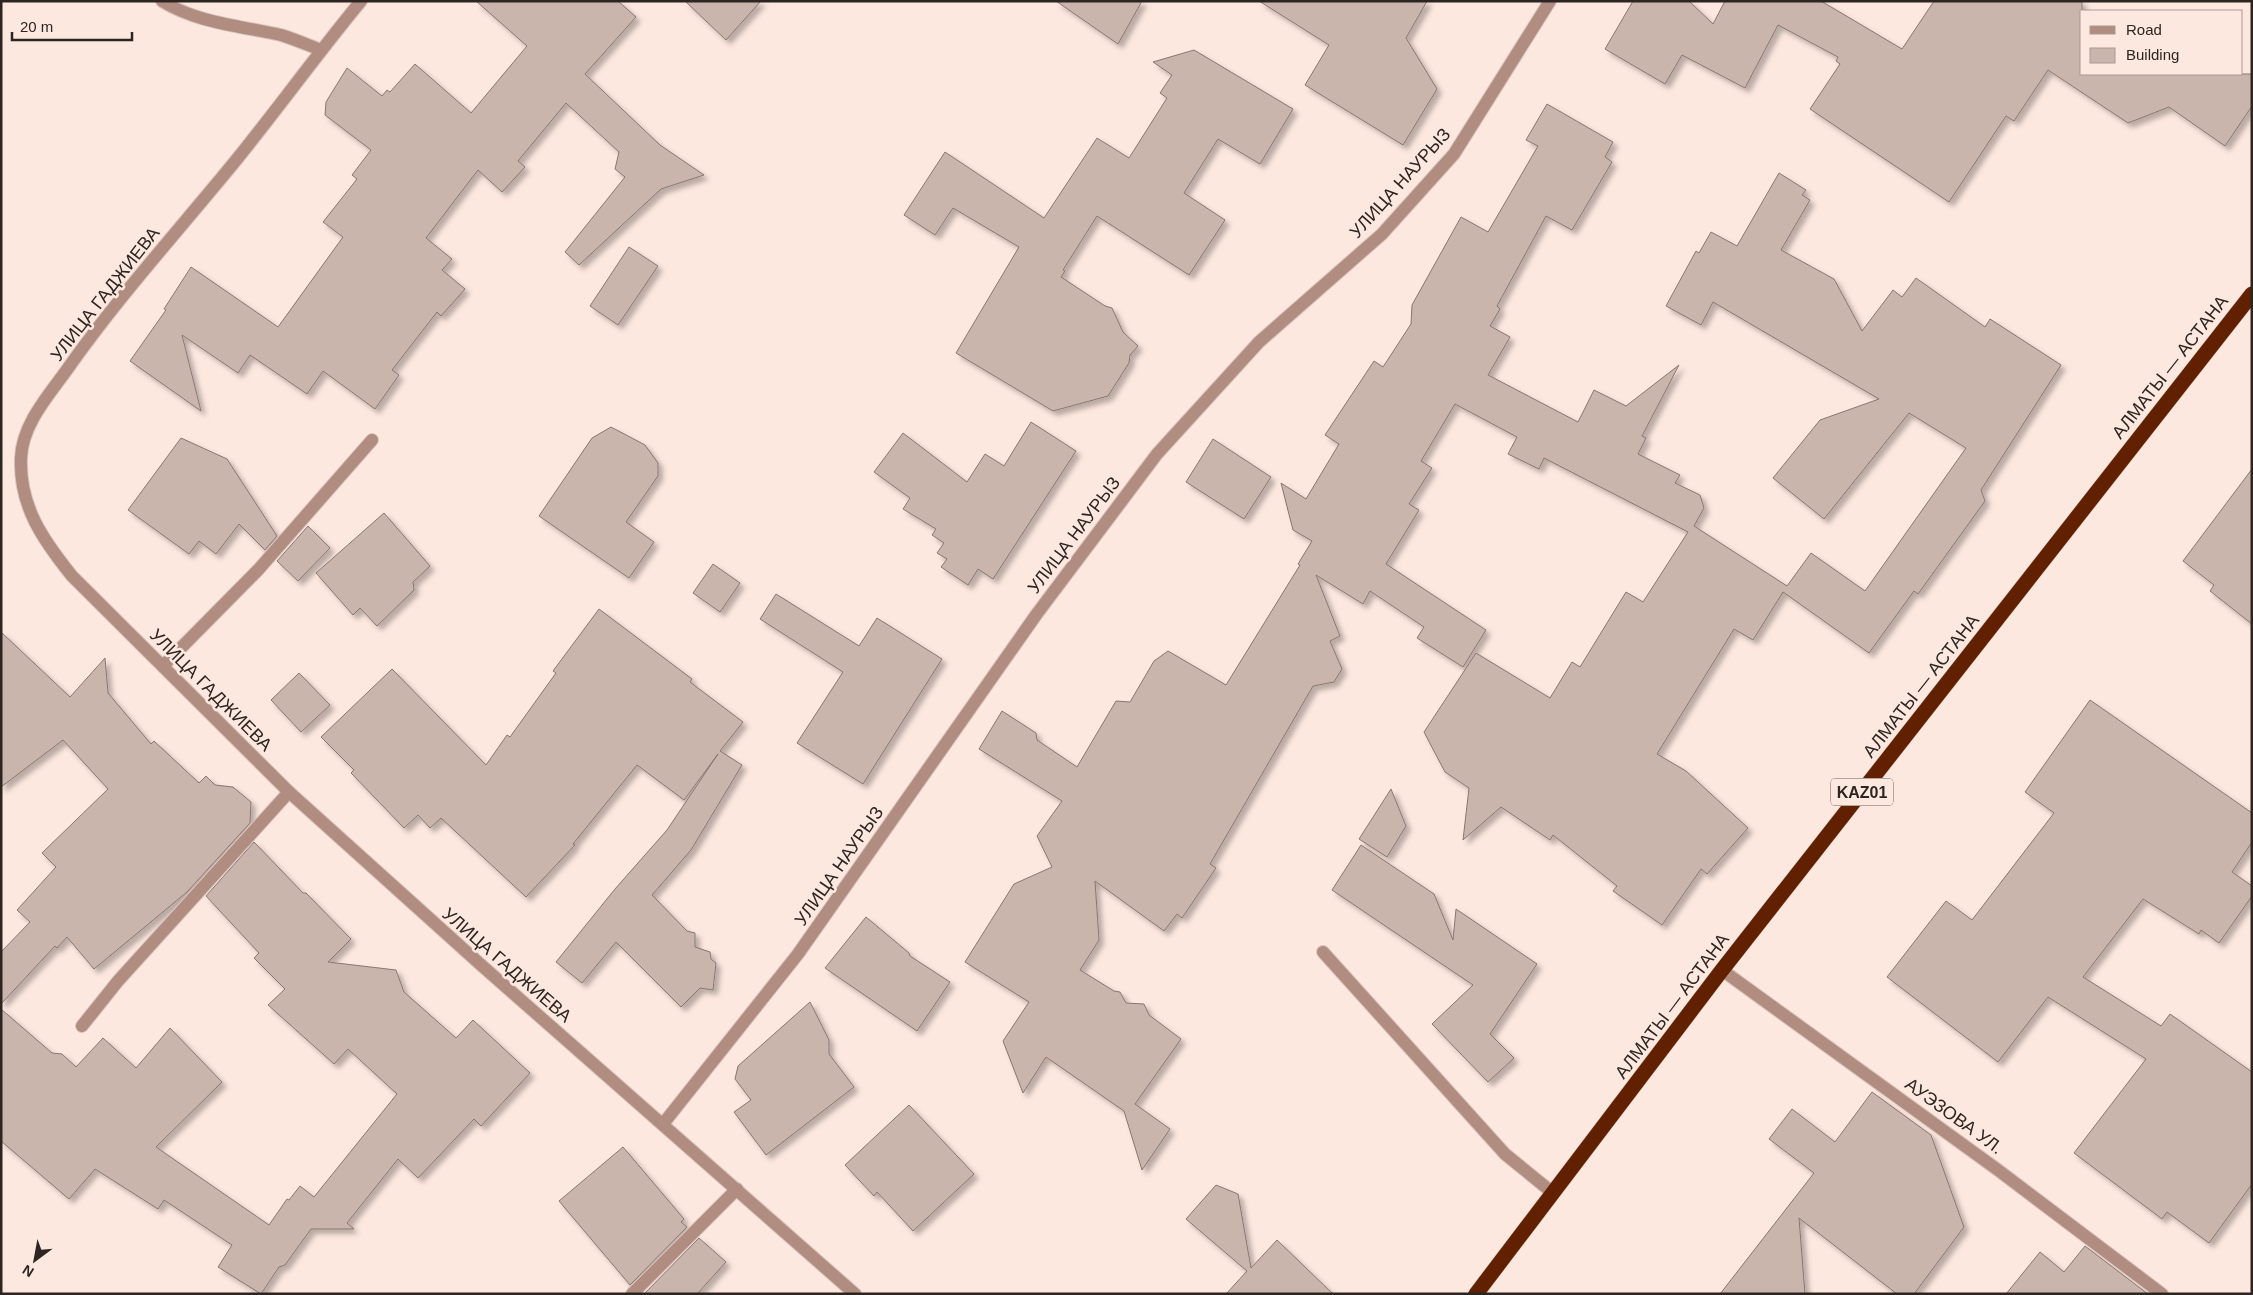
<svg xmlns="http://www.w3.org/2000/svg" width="2253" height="1295" viewBox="0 0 2253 1295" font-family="Helvetica,sans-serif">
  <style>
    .building { fill: #cab5ad; stroke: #89766f; filter: url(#shadow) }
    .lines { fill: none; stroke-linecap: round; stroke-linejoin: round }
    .street-casing { stroke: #d8c5bd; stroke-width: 14 }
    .highway-casing { stroke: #d8c5bd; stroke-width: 16 }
    .street { stroke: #b08d80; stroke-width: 12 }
    .highway { stroke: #612000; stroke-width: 15 }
    .labels { text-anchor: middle; stroke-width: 5; stroke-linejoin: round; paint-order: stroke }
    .shield { fill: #fde8df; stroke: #6b605b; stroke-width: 1 }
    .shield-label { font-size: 16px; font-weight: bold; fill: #2d2522 }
    .street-label { font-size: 18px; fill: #2d2522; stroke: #fde8df }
  </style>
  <defs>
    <filter id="shadow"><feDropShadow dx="4.5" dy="4.5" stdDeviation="2.5" flood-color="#0004"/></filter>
  </defs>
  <rect width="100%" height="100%" fill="#fde8df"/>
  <g class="building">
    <path d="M476 1H618L636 17 585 74 660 145 704 175 661 189 579 265 565 252 625 177 615 169 619 152 566 103 518 161 525 167 502 192 478 170 426 238 452 259 442 270 465 289 441 316 437 312 392 370 399 375 375 409 323 371 307 394 250 355 238 373 182 335 201 411 130 361 166 310 164 309 191 267 278 327 343 237 323 222 357 179 352 175 371 150 325 115 326 102 347 68 382 96 387 90 390 92 415 64 471 113 527 46Z"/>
    <path d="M685 1H761L726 40Z"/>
    <path d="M1056 1H1142L1118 44Z"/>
    <path d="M1259 1H1427L1406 38 1437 89 1403 145 1305 85 1329 45Z"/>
    <path d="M1633 1H1689L1713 24 1725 1H1821L1902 49 1934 1H2082V74H2252V106L2225 146 2169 107 2128 123 2048 70 2014 121 2006 116 1949 202 1810 109 1840 64 1836 61 1838 57 1778 25 1745 88 1682 55 1665 84 1605 49Z"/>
    <path d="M1194 50 1293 109 1260 164 1218 139 1184 193 1225 220 1189 275 1097 216 1063 270 1065 271 1061 277 1105 306 1112 308 1123 332 1138 346 1130 355 1129 363 1108 396 1053 411 956 353 1019 247 953 208 935 235 904 215 945 152 1044 218 1097 138 1129 158 1167 98 1160 93 1172 75 1153 62Z"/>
    <path d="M1547 104 1613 142 1605 157 1612 162 1572 230 1546 216 1497 306 1500 309 1490 326 1510 337 1488 375 1578 422 1594 390 1626 406 1679 365 1642 436 1646 438 1638 454 1680 475 1675 483 1700 495 1704 508 1694 526 1787 586 1811 553 1865 591 1966 448 1909 413 1824 519 1773 478 1820 420 1879 399 1713 302 1701 325 1666 306 1696 251 1699 253 1711 232 1737 246 1779 173 1806 190 1802 195 1810 200 1781 250 1834 279 1862 331 1893 290 1902 297 1916 278 1985 327 1990 319 2061 365 1981 490 1985 501 1918 594 1914 591 1869 653 1783 592 1753 640 1734 629 1657 754 1686 771 1748 828 1707 874 1701 869 1662 925 1613 891 1617 886 1553 835 1550 840 1501 807 1463 840 1469 788 1445 772 1424 732 1476 653 1550 698 1572 662 1580 667 1626 592 1643 602 1688 532 1544 458 1539 469 1508 454 1517 437 1455 404 1421 461 1432 468 1409 504 1419 510 1386 564 1486 630 1463 667 1417 638 1424 627 1370 591 1363 604 1316 575 1340 636 1330 641 1342 669 1334 682 1313 686 1210 864 1216 868 1182 918 1177 914 1164 931 1095 881 1099 940 1080 970 1114 991 1120 992 1126 1003 1144 1004 1149 1015 1181 1039 1135 1104 1170 1129 1142 1170 1124 1111 1046 1057 1023 1093 1003 1041 1029 1002 965 962 1014 884 1052 867 1037 836 1062 801 979 749 1002 711 1036 733 1037 740 1077 767 1116 701 1130 702 1154 661 1168 651 1226 685 1300 565 1298 564 1312 541 1293 530 1281 483 1306 499 1339 444 1325 435 1374 361 1383 367 1411 324 1412 305 1461 217 1488 232 1538 146 1526 140Z"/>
    <path d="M629 247 658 266 618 325 590 306Z"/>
    <path d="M1031 422 1076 451 993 579 978 569 968 585 941 567 947 559 937 553 944 543 932 535 936 529 903 509 910 498 874 472 903 433 967 482 985 454 1004 466Z"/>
    <path d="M611 427 645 445 658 463V476L626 522 654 542 629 578 539 516 592 438Z"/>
    <path d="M181 438 227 459 277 536 265 550 239 524 216 554 199 541 189 554 128 510Z"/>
    <path d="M1213 439 1271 477 1244 519 1186 482Z"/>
    <path d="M2252 469V624L2210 591 2214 585 2183 561Z"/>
    <path d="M384 513 430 566 413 582 414 590 377 626 360 608 353 615 316 573Z"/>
    <path d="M308 526 330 548 298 581 277 561Z"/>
    <path d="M713 564 740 583 720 612 693 593Z"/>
    <path d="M776 594 859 646 877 618 942 659 863 784 797 743 843 672 760 619Z"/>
    <path d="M599 609 692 679 690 682 743 722 720 751 742 765 691 850 652 895 687 931 695 933V947L710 952 711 959 716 963 713 990 700 988 681 1007 616 942 582 983 556 962 615 889 667 830 718 754 684 800 637 765 573 844 575 845 526 897 441 818 430 828 418 815 404 828 351 773 354 770 321 737 392 669 486 765 507 735 510 737 556 673 553 671Z"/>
    <path d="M1 632 70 697 105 658 108 693 151 744 154 741 199 783 206 776 215 785 233 787 251 802 250 823 187 892 94 969 67 937 57 948 55 946 1 1004V952L30 922 17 910 56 867 42 853 108 789 63 740 1 787Z"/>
    <path d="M299 673 330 705 301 732 271 700Z"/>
    <path d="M2090 700 2252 813V842L2232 872 2252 886V896L2219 943 2201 930 2199 934 2143 899 2083 977 2161 1026 2170 1014 2252 1072V1184L2209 1243 2167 1212 2162 1219 2074 1153 2146 1059 2048 997 1998 1062 1887 977 1946 901 1972 920 2054 813 2025 792Z"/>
    <path d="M1391 789 1406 826 1387 857 1359 839Z"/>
    <path d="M254 842 303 893H306L351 939 328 962 396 970 404 992 456 1038 473 1020 530 1073 481 1126 474 1119 418 1178 398 1159 347 1223 354 1229H311L285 1265 279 1267 261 1294 218 1267 232 1245 164 1200 158 1209 95 1169 69 1199 1 1141V1009L52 1053 62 1054 76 1067 103 1038 136 1068 170 1028 222 1082 156 1147 269 1225 287 1199 289 1200 300 1186 314 1197 397 1094 348 1049 334 1064 268 1005 285 989 254 958 259 953 206 896Z"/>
    <path d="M1361 845 1434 894 1453 940 1456 909 1537 964 1490 1034 1514 1058 1488 1082 1432 1024 1473 985 1332 890Z"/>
    <path d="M866 917 909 953 910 956 950 982 917 1031 825 968Z"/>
    <path d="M810 1002 829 1040V1054L854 1087 766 1155 734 1112 751 1100 735 1079 738 1066Z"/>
    <path d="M1872 1092 1931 1135 1964 1227 1914 1294H1897L1799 1218 1805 1294H1720L1814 1173 1769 1139 1792 1109 1835 1142Z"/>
    <path d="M909 1105 974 1174 913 1231 877 1192 874 1196 845 1165Z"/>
    <path d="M623 1147 684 1219 681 1222 687 1227 630 1285 559 1201Z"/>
    <path d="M1216 1185 1238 1194 1251 1268 1277 1240 1333 1294H1226L1247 1271 1186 1219Z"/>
    <path d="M699 1238 726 1262 697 1294H644Z"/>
    <path d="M2085 1246 2148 1294H2006L2040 1252 2064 1272Z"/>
  </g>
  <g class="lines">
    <g class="street-casing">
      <g id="street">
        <path d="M162 1C197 23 241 26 281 35 294 39 308 45 321 50"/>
        <path d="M361 1C318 53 279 107 237 159 179 230 118 297 66 371 48 396 22 425 21 458 19 506 43 540 72 576L289 792 480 964 855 1294"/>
        <path d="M163 666 258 570 372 440"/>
        <path d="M1323 952 1505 1154 1553 1193"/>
        <path d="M1722 970 1998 1170 2162 1294"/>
        <path d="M82 1026 118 981 289 792"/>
        <path d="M663 1124 798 954 1036 615 1157 454 1259 342 1382 234 1454 154 1550 1"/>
        <path d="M632 1294 737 1189"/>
      </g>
    </g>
    <g class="highway-casing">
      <path id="highway" d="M1476 1294 1722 970 2252 294"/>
    </g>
    <use href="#street" class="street"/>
    <use href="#highway" class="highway"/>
  </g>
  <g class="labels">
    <rect class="shield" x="1831" y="778.5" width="62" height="27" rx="4"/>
    <g class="shield-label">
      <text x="1862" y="798">KАZ01</text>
    </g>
    <g class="street-label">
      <text transform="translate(1400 183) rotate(-48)" y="6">УЛИЦА НАУРЫЗ</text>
      <text transform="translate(105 294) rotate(-52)" y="6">УЛИЦА ГАДЖИЕВА</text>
      <text transform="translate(2170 367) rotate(-52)" y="6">АЛМАТЫ — АСТАНА</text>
      <text transform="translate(1074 535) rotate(-53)" y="6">УЛИЦА НАУРЫЗ</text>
      <text transform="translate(1921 686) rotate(-52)" y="6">АЛМАТЫ — АСТАНА</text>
      <text transform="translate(211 690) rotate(45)" y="6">УЛИЦА ГАДЖИЕВА</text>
      <text transform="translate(839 866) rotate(-55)" y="6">УЛИЦА НАУРЫЗ</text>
      <text transform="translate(507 965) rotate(41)" y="6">УЛИЦА ГАДЖИЕВА</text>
      <text transform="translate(1672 1006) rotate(-53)" y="6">АЛМАТЫ — АСТАНА</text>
      <text transform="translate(1954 1116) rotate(36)" y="6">АУЭЗОВА УЛ.</text>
    </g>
  </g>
  <rect width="2253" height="1295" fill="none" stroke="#2d2522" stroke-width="5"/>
  <rect x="2080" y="10" width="162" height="65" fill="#fde8df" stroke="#aa9a93"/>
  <rect x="2090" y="26" width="25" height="8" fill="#b08d80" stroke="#aa9a93"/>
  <text x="2126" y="35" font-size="15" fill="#2d2522">Road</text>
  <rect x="2090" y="48" width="25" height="15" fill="#cab5ad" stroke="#aa9a93"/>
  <text x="2126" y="60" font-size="15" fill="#2d2522">Building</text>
  <g transform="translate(35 1260) rotate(212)" stroke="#fde8df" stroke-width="4" paint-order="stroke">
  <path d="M0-4L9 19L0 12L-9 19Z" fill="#2d2522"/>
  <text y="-8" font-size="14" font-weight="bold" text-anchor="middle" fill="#2d2522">N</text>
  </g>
  <path d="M12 32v8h120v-8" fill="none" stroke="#2d2522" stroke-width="2.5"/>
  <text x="20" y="32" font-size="15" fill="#2d2522" stroke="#fde8df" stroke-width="4" paint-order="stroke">20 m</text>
</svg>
